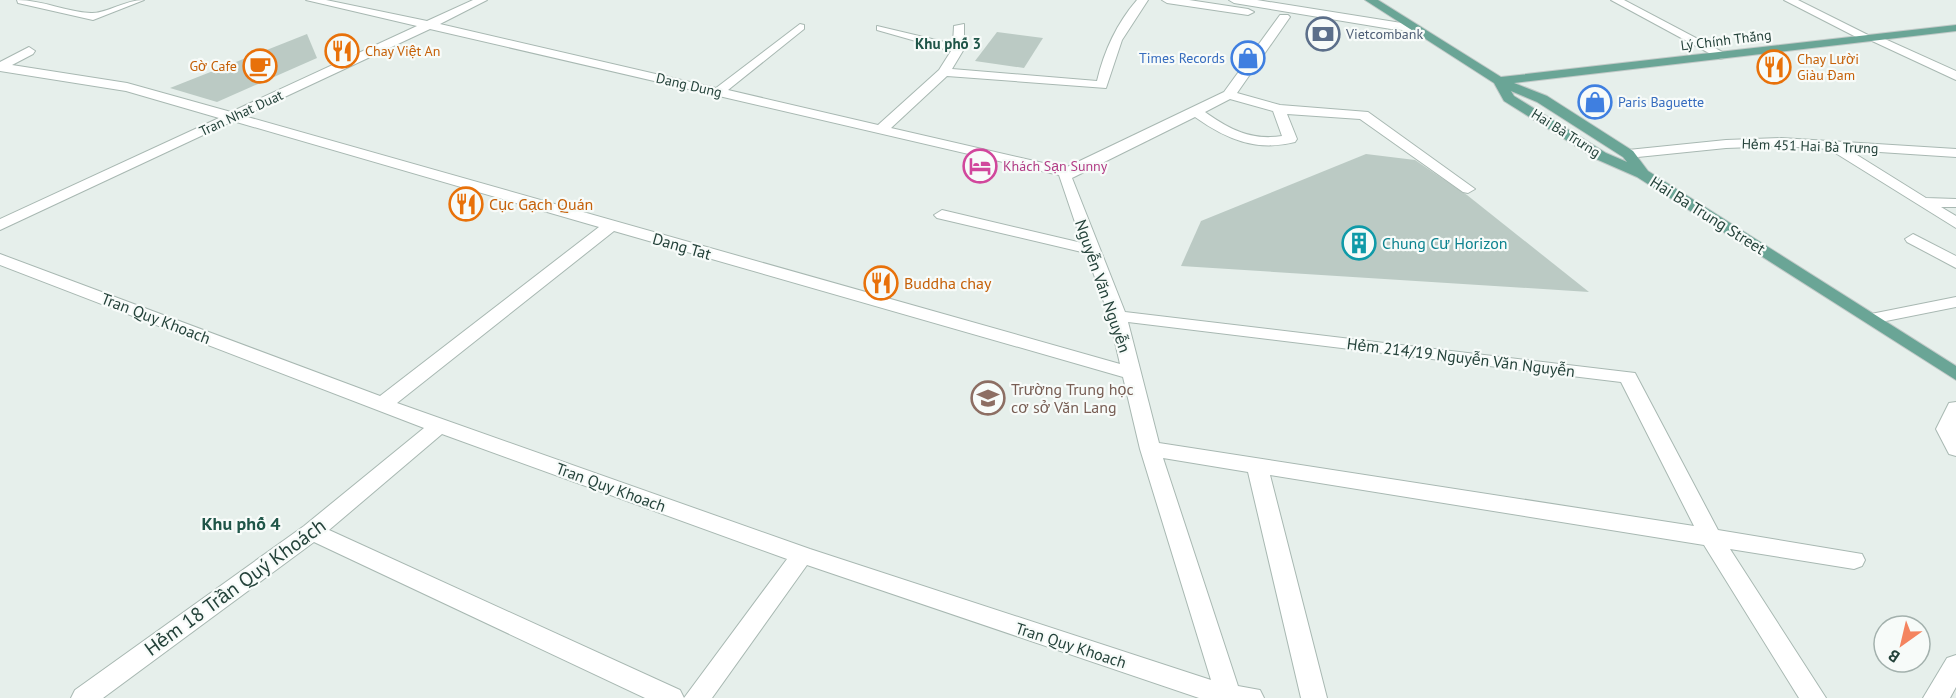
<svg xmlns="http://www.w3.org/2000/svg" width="1956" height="698" viewBox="0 0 1956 698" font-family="'PT Sans',sans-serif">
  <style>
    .building { fill: #bbcac4 }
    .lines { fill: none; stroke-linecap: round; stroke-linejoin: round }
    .minor-casing { stroke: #a8b8b2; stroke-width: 2 }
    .major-casing { stroke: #c2cac8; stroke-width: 2 }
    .minor { fill: #fff; fill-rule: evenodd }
    .major { fill: #6aa596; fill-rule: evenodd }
    .labels { text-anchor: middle; stroke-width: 4.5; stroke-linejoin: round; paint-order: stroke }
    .far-service-label { font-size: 14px; fill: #4e5e75; stroke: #f7fbf9; text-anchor: start }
    .far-street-label { font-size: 14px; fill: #24423a; stroke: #f7fbf9 }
    .far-food-label { font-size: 14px; fill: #c56008; stroke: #f7fbf9; text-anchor: start }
    .far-shop-label { font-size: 14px; fill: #366cbe; stroke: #f7fbf9; text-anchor: end }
    .far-hotel-label { font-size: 14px; fill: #b23c85; stroke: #f7fbf9; text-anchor: start }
    .far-neighbourhood-label { font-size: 15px; font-weight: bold; fill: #1f5548; stroke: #f7fbf9 }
    .food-label { font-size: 16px; fill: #c56008; stroke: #f7fbf9; text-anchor: start }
    .street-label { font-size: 16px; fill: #24423a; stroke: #f7fbf9 }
    .culture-label { font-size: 16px; fill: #0d838f; stroke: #f7fbf9; text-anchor: start }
    .education-label { font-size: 16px; fill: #785e54; stroke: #f7fbf9; text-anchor: start }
    .neighbourhood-label { font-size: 18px; font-weight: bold; fill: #1f5548; stroke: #f7fbf9 }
    .near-street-label { font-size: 20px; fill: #24423a; stroke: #f7fbf9 }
  </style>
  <rect width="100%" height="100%" fill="#e6efeb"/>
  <g class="building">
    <path d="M997 32 1043 38 1024 68 975 61Z"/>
    <path d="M307 34 317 58 217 102 170 88Z"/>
    <path d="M1366 154 1415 160 1467 195 1589 292 1181 266 1201 221Z"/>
  </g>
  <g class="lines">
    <g class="minor-casing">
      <g id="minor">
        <path d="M17 0C43 0 66 12 91 13 106 14 124 0 144 0L93 20 18 3Z"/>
        <path d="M306 0H326L427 21 473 0H487L440 24 716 88 800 24 804 25V29L728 90 878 125 939 70 951 51 877 30V26L953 44 954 26 964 24V49L952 69 1097 81C1104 51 1117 23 1137 0H1148L1122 40 1106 88 947 76 891 128 1065 168 1224 92 1280 15H1288L1290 17 1237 93 1280 105 1368 112 1475 189 1468 193 1463 192 1360 119 1287 114 1297 139 1295 142C1256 152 1226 139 1195 117L1072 178 1125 312 1635 373 1718 530 1862 554 1865 560 1862 566 1854 569 1730 549 1826 698H1799L1704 545 1270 475 1327 698H1301L1248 472 1163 458 1238 686 1260 690 1264 698H1199L807 565 712 698H684L787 559 442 434 329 530 680 690 684 698H645L314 542 103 698H71L75 690 304 526 424 428 0 265V254L380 396 599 227 233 121 0 230V219L219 118 126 91 0 71V62L29 47 35 51 33 54 12 65 127 83 231 112 417 26ZM430 29 1059 175 1082 243 942 210 934 215 937 218 1086 253 1109 316 1120 364 244 116ZM1230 99 1273 111 1282 136C1251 141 1229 129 1205 112ZM614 231 1123 377 1140 449 1211 680 810 549 397 403ZM1128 322 1621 382 1694 526 1159 443Z"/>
        <path d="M1162 0H1189L1248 9 1254 12 1248 15 1167 3Z"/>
        <path d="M1229 0H1257L1414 25 1420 28 1414 31 1391 29 1234 3Z"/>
        <path d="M1611 0H1624L1730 56 1720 59Z"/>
        <path d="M1784 0H1798L1868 35H1876L1956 71V80L1870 40H1862Z"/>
        <path d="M1781 138 1956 149V157L1849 150 1926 198 1956 199V207H1941L1956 216V228L1829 149 1781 146 1726 148 1628 158 1621 154 1628 150 1726 140Z"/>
        <path d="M1913 234 1956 256V268L1907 242 1905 239Z"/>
        <path d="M1956 297V307L1871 324 1862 319 1871 314Z"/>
        <path d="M1956 402V456L1949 454 1936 429 1949 403Z"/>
        <path d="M1956 655V687L1950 698H1923L1947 658Z"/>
      </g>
    </g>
    <g class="major-casing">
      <path id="major" d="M1365 0H1378L1501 77 1956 25V31L1514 83 1547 96 1633 151 1648 171 1956 366V380L1637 177 1596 159 1504 101 1494 83ZM1511 91 1537 102 1623 157 1627 162 1606 153 1514 96Z"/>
    </g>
    <use href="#minor" class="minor"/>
    <use href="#major" class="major"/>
  </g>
  <defs>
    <g id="bank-ring" transform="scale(1.725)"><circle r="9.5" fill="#f7fbf9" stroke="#5c6f8a" stroke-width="1.5"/><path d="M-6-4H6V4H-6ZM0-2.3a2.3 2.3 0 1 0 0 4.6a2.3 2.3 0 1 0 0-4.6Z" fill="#5c6f8a"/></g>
    <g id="restaurant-ring" transform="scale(1.725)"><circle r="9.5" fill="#f7fbf9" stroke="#e8710a" stroke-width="1.5"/><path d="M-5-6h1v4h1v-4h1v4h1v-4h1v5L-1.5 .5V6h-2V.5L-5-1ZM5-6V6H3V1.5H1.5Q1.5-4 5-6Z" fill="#e8710a"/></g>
    <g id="shop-ring" transform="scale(1.725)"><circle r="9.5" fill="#f7fbf9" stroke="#3f7fe0" stroke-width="1.5"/><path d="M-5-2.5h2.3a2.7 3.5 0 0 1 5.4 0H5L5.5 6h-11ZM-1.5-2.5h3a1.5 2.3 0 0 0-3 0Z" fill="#3f7fe0"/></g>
    <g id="cafe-ring" transform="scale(1.725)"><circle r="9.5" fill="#f7fbf9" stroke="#e8710a" stroke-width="1.5"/><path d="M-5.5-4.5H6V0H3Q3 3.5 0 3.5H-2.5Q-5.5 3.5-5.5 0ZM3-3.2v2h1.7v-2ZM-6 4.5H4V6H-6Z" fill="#e8710a"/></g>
    <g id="hotel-ring" transform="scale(1.725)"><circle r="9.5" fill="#f7fbf9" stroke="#d1479c" stroke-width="1.5"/><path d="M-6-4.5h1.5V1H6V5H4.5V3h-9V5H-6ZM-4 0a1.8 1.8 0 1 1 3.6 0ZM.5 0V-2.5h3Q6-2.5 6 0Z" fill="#d1479c"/></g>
    <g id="building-ring" transform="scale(1.725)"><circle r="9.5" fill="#f7fbf9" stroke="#0f9aa8" stroke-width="1.5"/><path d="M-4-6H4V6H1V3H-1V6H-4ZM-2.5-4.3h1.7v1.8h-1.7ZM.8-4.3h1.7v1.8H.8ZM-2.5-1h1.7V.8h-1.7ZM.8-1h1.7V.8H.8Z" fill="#0f9aa8"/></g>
    <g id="school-ring" transform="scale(1.725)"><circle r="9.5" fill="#f7fbf9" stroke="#8d6e63" stroke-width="1.5"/><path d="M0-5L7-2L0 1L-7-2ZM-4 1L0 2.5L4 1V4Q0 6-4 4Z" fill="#8d6e63"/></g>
  </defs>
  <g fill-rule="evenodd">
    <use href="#bank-ring" x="1323" y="34"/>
    <use href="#restaurant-ring" x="342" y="51"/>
    <use href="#shop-ring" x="1248" y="58"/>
    <use href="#cafe-ring" x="260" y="66"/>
    <use href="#restaurant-ring" x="1774" y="67"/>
    <use href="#shop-ring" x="1595" y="102"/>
    <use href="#hotel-ring" x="980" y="166"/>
    <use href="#restaurant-ring" x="466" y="204"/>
    <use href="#building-ring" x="1359" y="243"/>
    <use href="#restaurant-ring" x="881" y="283"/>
    <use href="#school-ring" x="988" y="398"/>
  </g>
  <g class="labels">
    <g class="far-service-label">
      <text x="1346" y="39">Vietcombank</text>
    </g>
    <g class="far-street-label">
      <text transform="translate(1726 40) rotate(-7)" y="5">Lý Chính Thắng</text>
      <text transform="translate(689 85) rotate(13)" y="5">Dang Dung</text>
      <text transform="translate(241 113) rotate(-25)" y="5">Tran Nhat Duat</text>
      <text transform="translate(1566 133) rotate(32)" y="5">Hai Bà Trưng</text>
      <text transform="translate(1810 146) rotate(2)" y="5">Hẻm 451 Hai Bà Trưng</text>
    </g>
    <g class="far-food-label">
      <text x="365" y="56">Chay Việt An</text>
      <text x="1797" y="64">Chay Lười<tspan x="1797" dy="16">Giàu Đam</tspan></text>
      <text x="237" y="71" text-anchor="end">Gờ Cafe</text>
    </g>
    <g class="far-shop-label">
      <text x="1225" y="63">Times Records</text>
      <text x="1618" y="107" text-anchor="start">Paris Baguette</text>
    </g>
    <g class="far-hotel-label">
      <text x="1003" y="171">Khách Sạn Sunny</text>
    </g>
    <g class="far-neighbourhood-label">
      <text x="948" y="49">Khu phố 3</text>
    </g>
    <g class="food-label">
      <text x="489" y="210">Cục Gạch Quán</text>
      <text x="904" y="289">Buddha chay</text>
    </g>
    <g class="street-label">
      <text transform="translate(1708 215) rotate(32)" y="6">Hai Ba Trung Street</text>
      <text transform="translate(682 246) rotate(16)" y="6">Dang Tat</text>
      <text transform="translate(1103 286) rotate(71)" y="6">Nguyễn Văn Nguyễn</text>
      <text transform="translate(156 318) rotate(21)" y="6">Tran Quy Khoach</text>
      <text transform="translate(1461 357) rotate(7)" y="6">Hẻm 214/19 Nguyễn Văn Nguyễn</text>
      <text transform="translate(611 487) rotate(20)" y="6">Tran Quy Khoach</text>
      <text transform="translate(1071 645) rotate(18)" y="6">Tran Quy Khoach</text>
    </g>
    <g class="culture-label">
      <text x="1382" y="249">Chung Cư Horizon</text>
    </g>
    <g class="education-label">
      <text x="1011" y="395">Trường Trung học<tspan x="1011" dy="18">cơ sở Văn Lang</tspan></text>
    </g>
    <g class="neighbourhood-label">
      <text x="241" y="530">Khu phố 4</text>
    </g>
    <g class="near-street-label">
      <text transform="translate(235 587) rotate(-36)" y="7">Hẻm 18 Trần Quý Khoách</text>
    </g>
  </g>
  <g transform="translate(1902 644) rotate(214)"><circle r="28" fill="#f7fbf9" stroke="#a3b1ad" stroke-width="1.5"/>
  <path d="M0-4.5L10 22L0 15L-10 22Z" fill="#f4845f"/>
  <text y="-9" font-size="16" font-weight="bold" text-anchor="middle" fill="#24423a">B</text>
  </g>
</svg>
